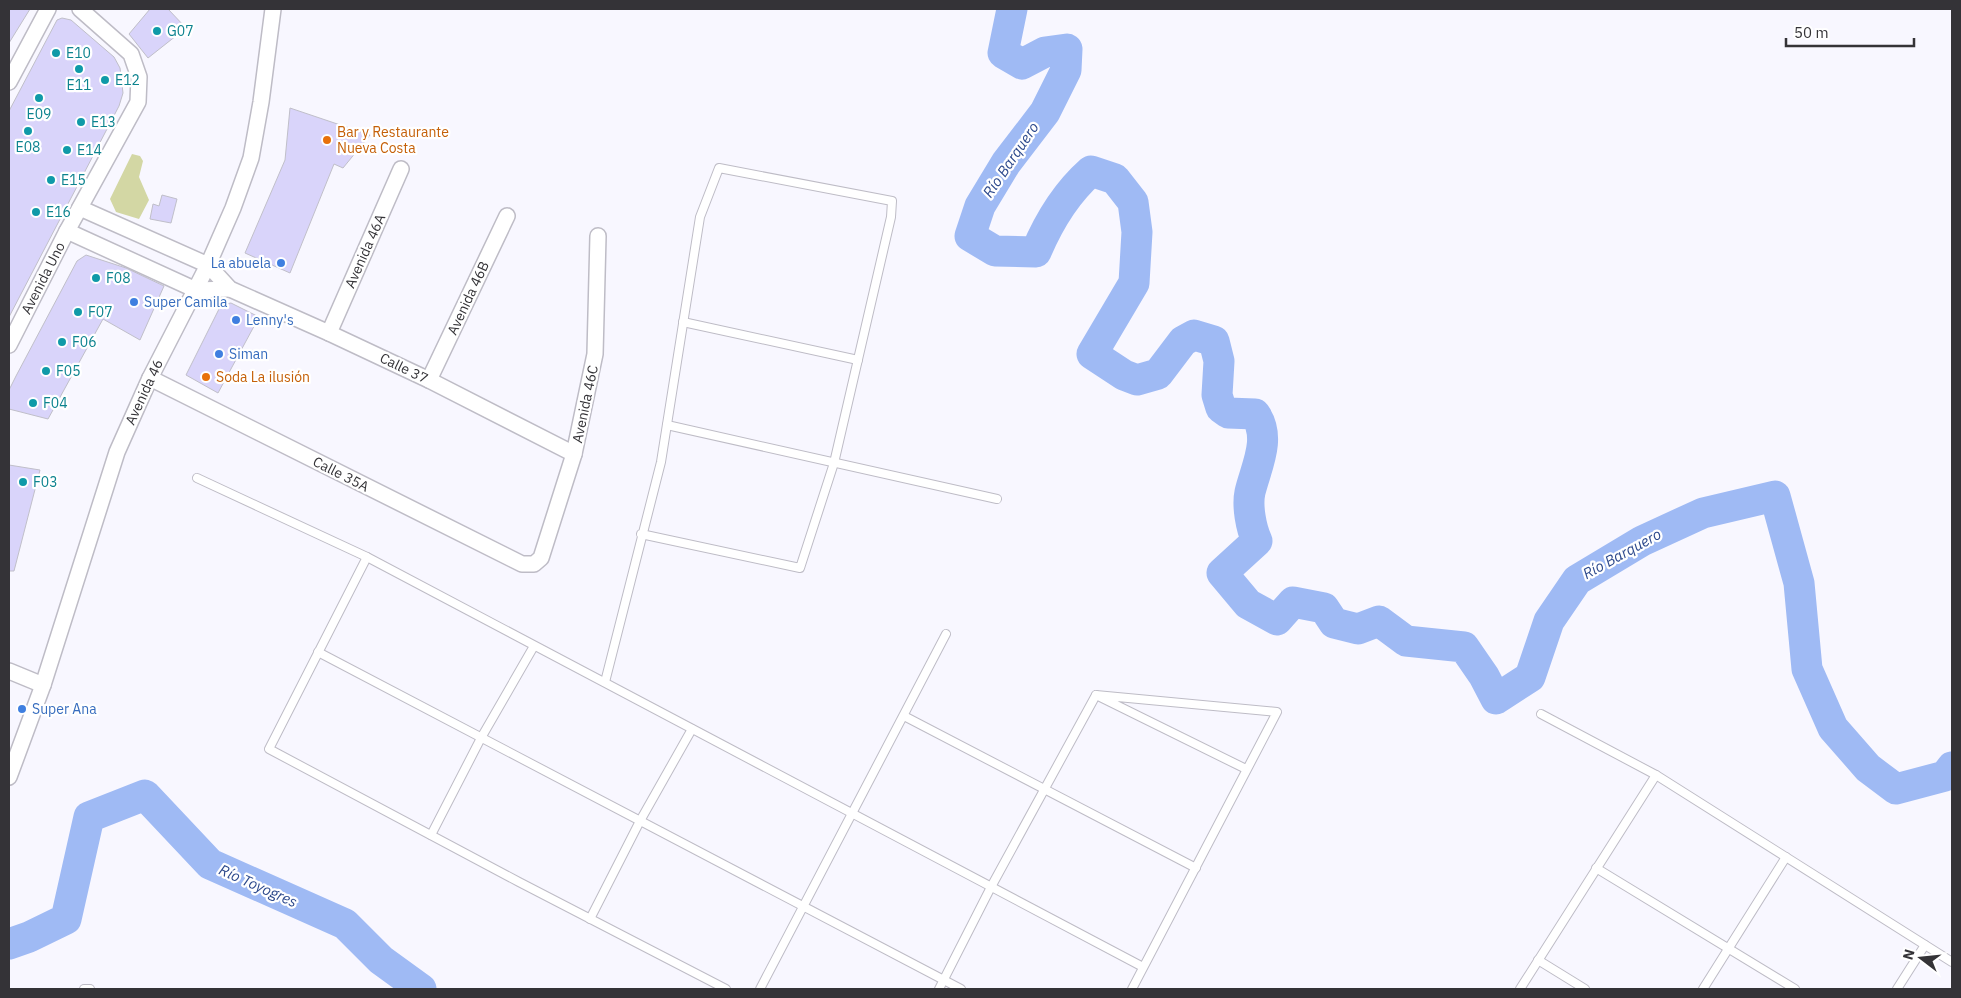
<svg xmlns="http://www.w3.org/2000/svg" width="1961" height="998" viewBox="0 0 1961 998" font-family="'IBM Plex Sans',sans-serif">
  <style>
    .green { fill: #d3d7a4 }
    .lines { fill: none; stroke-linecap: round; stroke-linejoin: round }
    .river { stroke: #9fbaf4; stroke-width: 31 }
    .building { fill: #d9d4fa; stroke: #c0bfc9 }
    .lane-casing { stroke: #bebcc6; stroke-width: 10 }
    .street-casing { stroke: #bebcc6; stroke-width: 18 }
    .lane { stroke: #fff; stroke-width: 8 }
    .street { stroke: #fff; stroke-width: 15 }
    .culture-dot { fill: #0f9aa8; stroke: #fff; stroke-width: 2 }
    .food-dot { fill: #e8710a; stroke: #fff; stroke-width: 2 }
    .shop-dot { fill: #3f7fe0; stroke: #fff; stroke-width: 2 }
    .labels { text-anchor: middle; stroke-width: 4.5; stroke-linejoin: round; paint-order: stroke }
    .culture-label { font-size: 14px; fill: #0d838f; stroke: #fff; text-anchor: start }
    .food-label { font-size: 14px; fill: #c56008; stroke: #fff; text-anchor: start }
    .street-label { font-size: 14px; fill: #343337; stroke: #fff }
    .shop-label { font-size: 14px; fill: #366cbe; stroke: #fff; text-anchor: start }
    .water-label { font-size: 15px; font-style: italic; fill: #2c498c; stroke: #fff }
  </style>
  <rect width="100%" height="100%" fill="#f8f7ff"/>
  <path class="green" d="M132 154 140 156 143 161 139 177 149 200 139 219 116 212 110 199Z"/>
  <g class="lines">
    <g class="river">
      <path d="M1012 9 1003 53 1022 64 1045 52 1067 49 1066 70 1045 112 1006 163 980 206 970 236 995 251 1036 252C1049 221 1066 193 1091 171L1115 179 1133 202 1137 232 1134 283 1092 354 1124 375 1137 380 1158 374 1183 341 1194 335 1214 341 1219 361 1217 395 1221 408 1228 413 1255 414C1272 438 1256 467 1250 492 1247 506 1251 528 1257 541L1222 573 1248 604 1277 620 1293 602 1324 608 1334 623 1358 629 1379 621 1406 641 1464 647 1484 676 1496 699 1530 677 1549 621 1577 580 1642 541 1703 513 1775 496 1799 583 1807 669 1833 728 1868 768 1896 789 1945 776 1952 767"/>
      <path d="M9 944 29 937 66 919 89 817 145 795 210 864 345 924 381 960 421 989"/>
    </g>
  </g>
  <g class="building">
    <path d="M9 9H30L9 43Z"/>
    <path d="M150 9H168L186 28 148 58 129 34Z"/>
    <path d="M62 18 71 20 114 57 120 68 123 93 119 106 9 317V111L57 20Z"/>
    <path d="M290 108 370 135 343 168 334 164 290 273 245 253 285 160Z"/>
    <path d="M162 195 177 199 171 223 150 219 153 204 159 206Z"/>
    <path d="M86 255 126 268 164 286 140 340 103 319 48 419 9 409V390L16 376 77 261Z"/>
    <path d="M231 303 259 317 218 393 186 375 221 305Z"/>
    <path d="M9 465 40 470 14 571H9Z"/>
  </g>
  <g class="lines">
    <g class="lane-casing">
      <g id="lane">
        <path d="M683 322 858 360"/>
        <path d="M667 425 997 499"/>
        <path d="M197 478 367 557 1143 967"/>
        <path d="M367 557 269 749 519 882 726 989"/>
        <path d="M318 652 961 989"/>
        <path d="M605 682 661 462 700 217 719 168 892 201 891 217 834 463 800 568 641 534"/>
        <path d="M904 716 1196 868"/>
        <path d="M1656 775 1952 962"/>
        <path d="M431 835 481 738 534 646"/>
        <path d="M1596 868 1795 989"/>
        <path d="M590 919 640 821 692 729"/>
        <path d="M1538 960 1585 989"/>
        <path d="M84 989H90"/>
        <path d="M760 989 946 634"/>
        <path d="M939 989 991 887 1096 695"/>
        <path d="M1132 989 1277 712 1096 695 1246 769"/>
        <path d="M1520 989 1656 775 1541 714"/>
        <path d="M1703 989 1786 857"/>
        <path d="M1897 989 1925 945"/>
      </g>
    </g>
    <g class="street-casing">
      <g id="street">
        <path d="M9 82 48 9"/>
        <path d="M80 208 208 265 230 289 329 333 429 380 574 454"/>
        <path d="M67 231 196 290 230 289"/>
        <path d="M329 333 401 169"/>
        <path d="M9 345 67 231 138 102 139 77 131 54 80 9"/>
        <path d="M150 378 522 564H534L541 558 574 454 595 354 598 236"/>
        <path d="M429 380 507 216"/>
        <path d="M9 671 43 685"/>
        <path d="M9 777 43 685 117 452 150 378 208 265 233 208 251 158 261 102 273 9"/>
      </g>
    </g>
    <use href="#lane" class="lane"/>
    <use href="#street" class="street"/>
  </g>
  <g class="culture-dot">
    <circle cx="157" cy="31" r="5"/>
    <circle cx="56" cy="53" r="5"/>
    <circle cx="79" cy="69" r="5"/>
    <circle cx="105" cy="80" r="5"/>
    <circle cx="39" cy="98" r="5"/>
    <circle cx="81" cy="122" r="5"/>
    <circle cx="28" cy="131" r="5"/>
    <circle cx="67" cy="150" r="5"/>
    <circle cx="51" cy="180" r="5"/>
    <circle cx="36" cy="212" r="5"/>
    <circle cx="96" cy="278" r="5"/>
    <circle cx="78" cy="312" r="5"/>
    <circle cx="62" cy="342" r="5"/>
    <circle cx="46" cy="371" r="5"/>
    <circle cx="33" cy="403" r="5"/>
    <circle cx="23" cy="482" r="5"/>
  </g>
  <g class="food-dot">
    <circle cx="327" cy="140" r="5"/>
    <circle cx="206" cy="377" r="5"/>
  </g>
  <g class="shop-dot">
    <circle cx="281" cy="263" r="5"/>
    <circle cx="134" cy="302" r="5"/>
    <circle cx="236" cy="320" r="5"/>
    <circle cx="219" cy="354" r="5"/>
    <circle cx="22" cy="709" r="5"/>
  </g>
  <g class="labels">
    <g class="culture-label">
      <text x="167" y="36">G07</text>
      <text x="66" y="58">E10</text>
      <text x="115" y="85">E12</text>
      <text x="79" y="90" text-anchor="middle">E11</text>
      <text x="39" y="119" text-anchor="middle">E09</text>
      <text x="91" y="127">E13</text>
      <text x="28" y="152" text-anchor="middle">E08</text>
      <text x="77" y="155">E14</text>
      <text x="61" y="185">E15</text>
      <text x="46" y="217">E16</text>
      <text x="106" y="283">F08</text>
      <text x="88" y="317">F07</text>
      <text x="72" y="347">F06</text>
      <text x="56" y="376">F05</text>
      <text x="43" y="408">F04</text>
      <text x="33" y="487">F03</text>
    </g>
    <g class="food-label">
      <text x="337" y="137">Bar y Restaurante<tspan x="337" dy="16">Nueva Costa</tspan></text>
      <text x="216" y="382">Soda La ilusión</text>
    </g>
    <g class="street-label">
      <text transform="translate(365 251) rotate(-66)" y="5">Avenida 46A</text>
      <text transform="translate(43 278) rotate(-63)" y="5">Avenida Uno</text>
      <text transform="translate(468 298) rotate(-65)" y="5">Avenida 46B</text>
      <text transform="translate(404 368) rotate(26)" y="5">Calle 37</text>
      <text transform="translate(144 392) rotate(-65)" y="5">Avenida 46</text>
      <text transform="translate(585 404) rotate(-78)" y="5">Avenida 46C</text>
      <text transform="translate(341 474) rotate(27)" y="5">Calle 35A</text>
    </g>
    <g class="shop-label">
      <text x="271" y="268" text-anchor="end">La abuela</text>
      <text x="144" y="307">Super Camila</text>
      <text x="246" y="325">Lenny's</text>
      <text x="229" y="359">Siman</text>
      <text x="32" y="714">Super Ana</text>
    </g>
    <g class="water-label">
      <text transform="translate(1011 160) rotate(-56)" y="5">Río Barquero</text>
      <text transform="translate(1622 554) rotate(-29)" y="5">Río Barquero</text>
      <text transform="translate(258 886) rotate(24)" y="5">Río Toyogres</text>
    </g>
  </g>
  <rect width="1961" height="998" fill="none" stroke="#343337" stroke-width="20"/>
  <g transform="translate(1921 958) rotate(286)" stroke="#ffffff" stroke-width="4" paint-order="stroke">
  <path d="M0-4L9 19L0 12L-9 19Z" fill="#343337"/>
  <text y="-8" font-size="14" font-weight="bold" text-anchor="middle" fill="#343337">N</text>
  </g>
  <path d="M1786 38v8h128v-8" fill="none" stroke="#343337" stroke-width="2.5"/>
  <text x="1794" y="38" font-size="15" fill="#343337" stroke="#ffffff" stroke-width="4" paint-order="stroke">50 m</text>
</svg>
